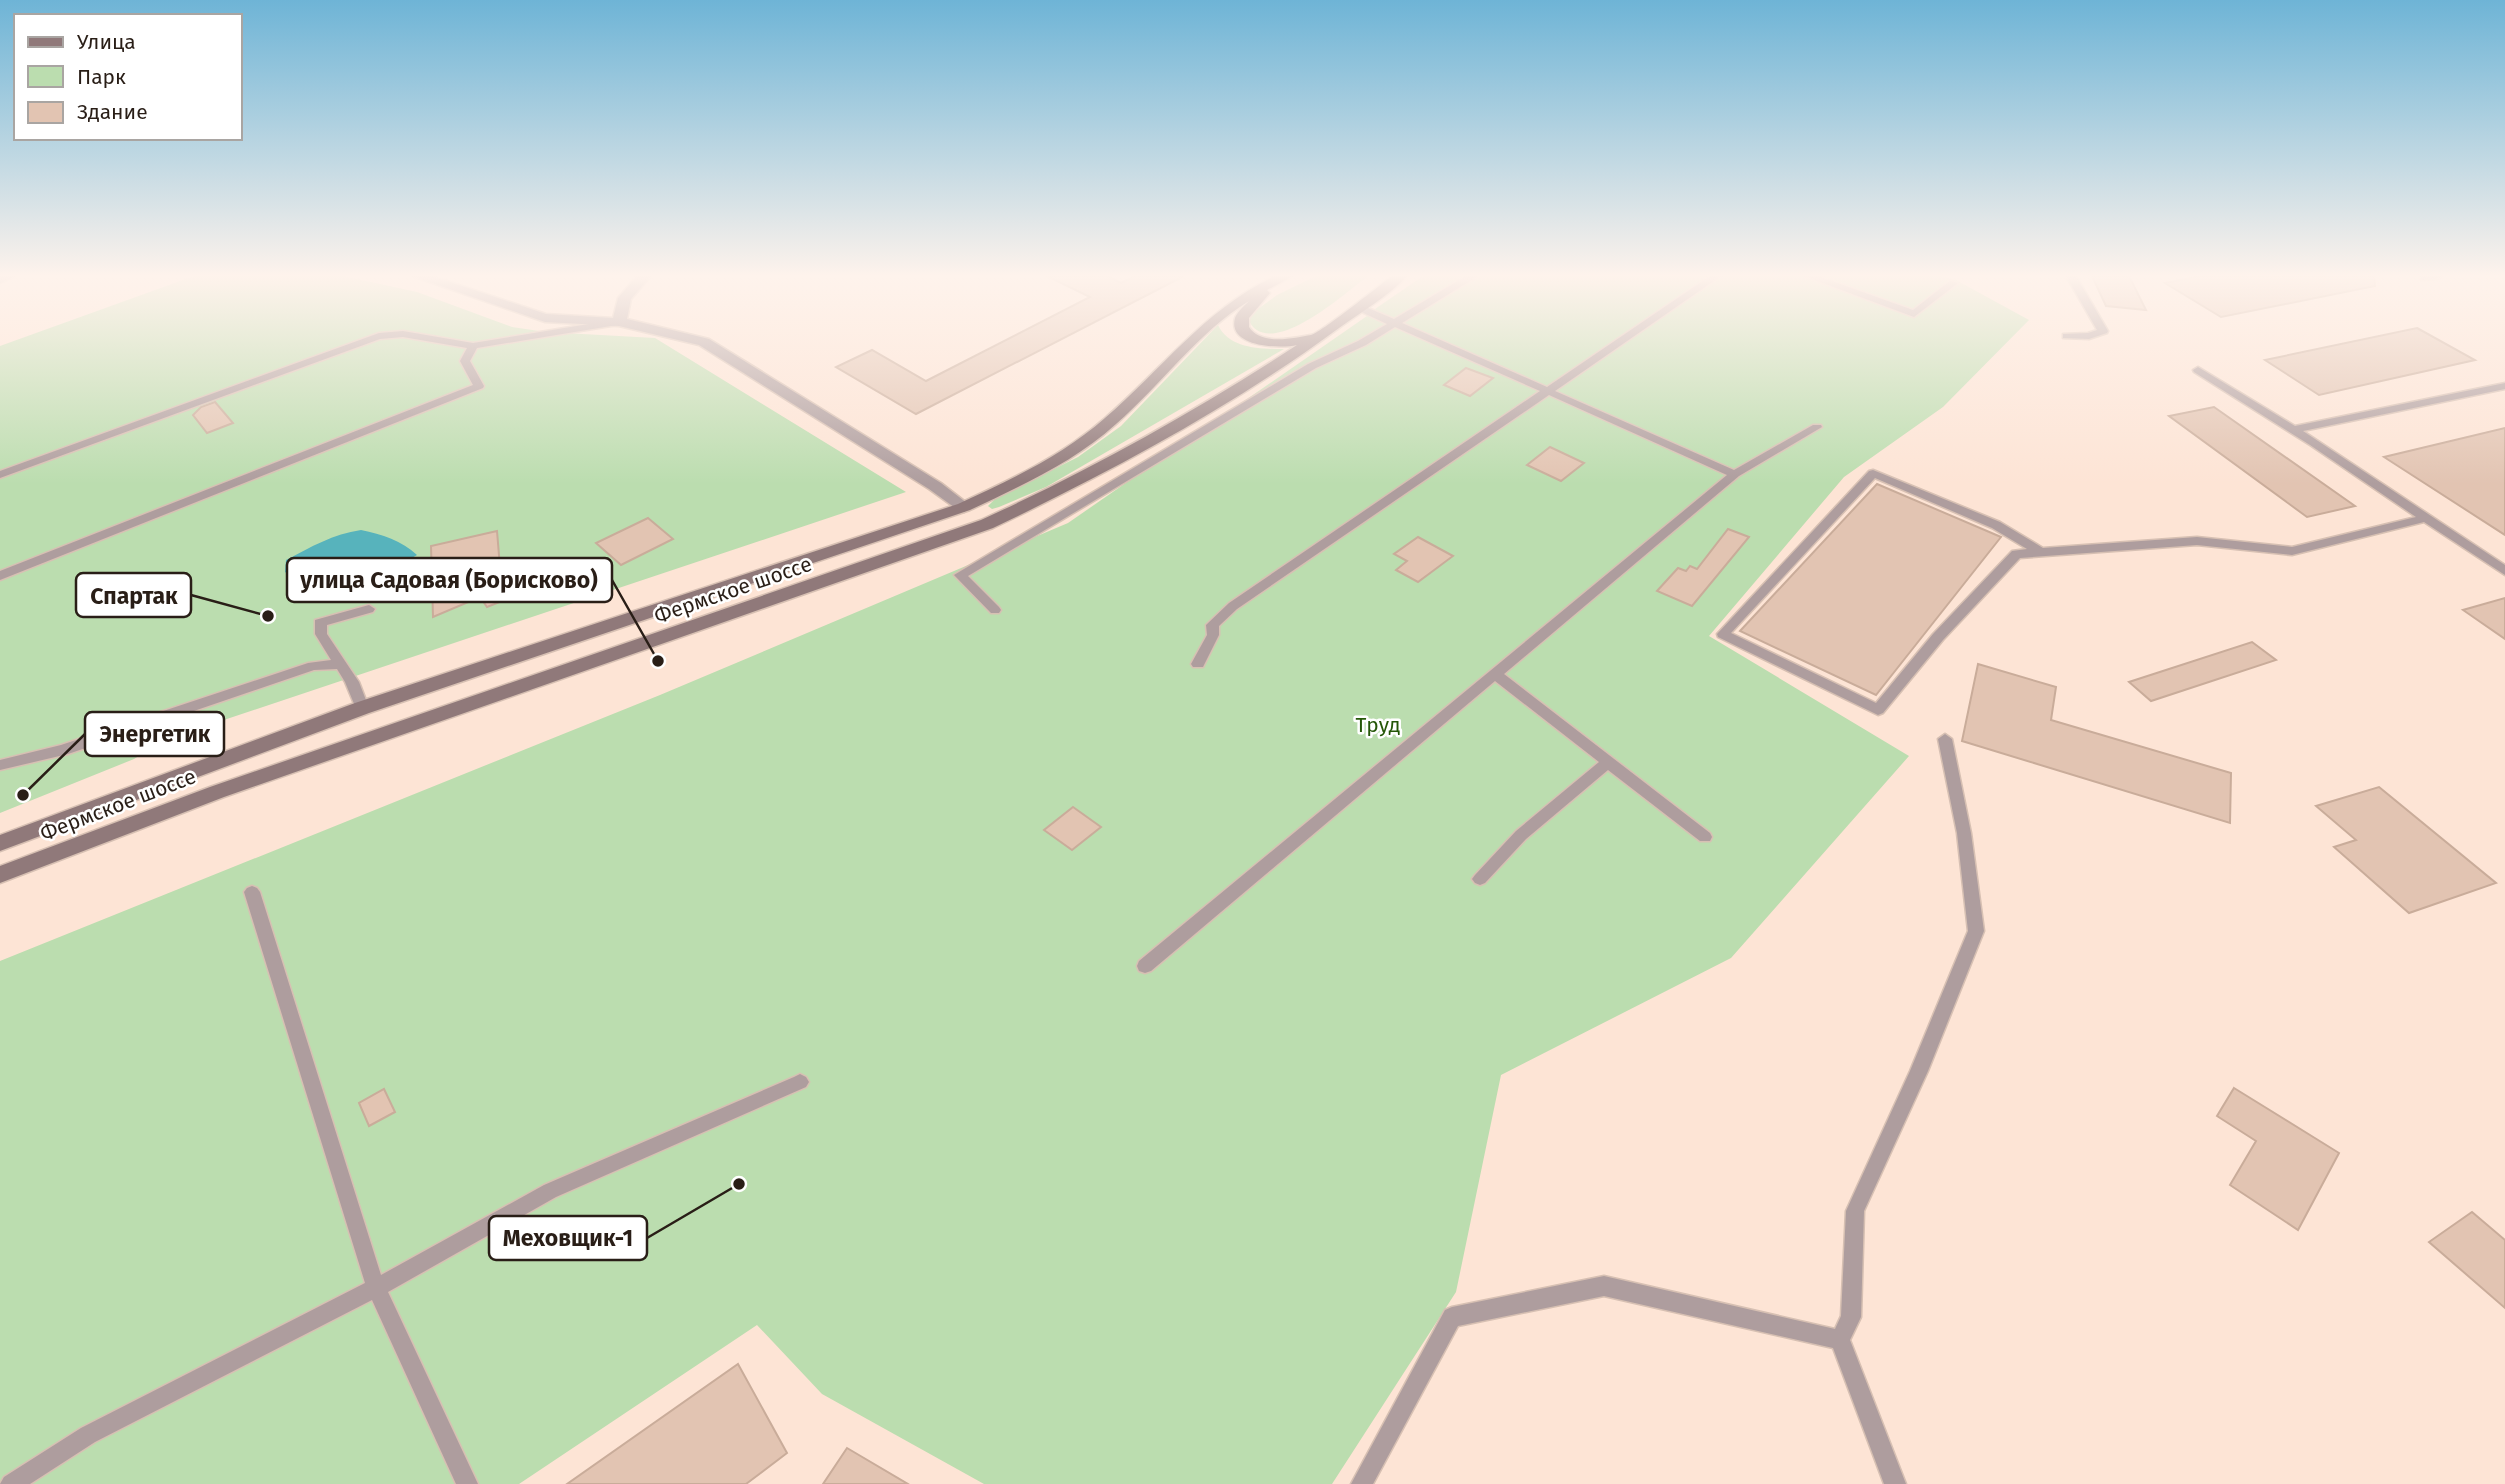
<svg xmlns="http://www.w3.org/2000/svg" width="2505" height="1484" viewBox="0 0 2505 1484" font-family="'Fira Sans',sans-serif">
  <style>
    .green { fill: #bbddaf }
    .water { fill: #57b3bc }
    .building { fill: #e2c4b2; stroke: #c9ac9a; stroke-width: 2 }
    .lines { fill: none; stroke-linecap: round; stroke-linejoin: round }
    .service-casing { stroke: #d7c0b3; stroke-width: 3 }
    .minor-casing { stroke: #d7c0b3; stroke-width: 3 }
    .secondary-casing { stroke: #d7c0b3; stroke-width: 3 }
    .service { fill: #ae9d9e; fill-rule: evenodd }
    .minor { fill: #ae9d9e; fill-rule: evenodd }
    .secondary { fill: #90797a; fill-rule: evenodd }
    .labels { text-anchor: middle; stroke-width: 5; stroke-linejoin: round; paint-order: stroke }
    .street-label { font-size: 21px; fill: #291e17; stroke: #fff }
    .park-label { font-size: 21px; fill: #255708; stroke: #fff }
    .leader { fill: none; stroke: #291e17; stroke-width: 2.5 }
    .callout-dot { fill: #291e17; stroke: #fff; stroke-width: 2.5 }
    .callout { fill: #fff; stroke: #291e17; stroke-width: 2.5 }
    .callout-label { font-size: 23px; text-anchor: middle; font-weight: bold; fill: #291e17 }
  </style>
  <rect width="100%" height="100%" fill="#fde4d5"/>
  <g class="green">
    <path d="M194 276H343L417 292 512 327 546 332 655 338 906 492 167 739 134 759 0 813V346Z"/>
    <path d="M1316 276H1368C1346 292 1266 366 1247 317L1277 295Z"/>
    <path d="M1423 276H1941L1956 280 2029 320 1943 407 1844 477 1709 636 1909 756 1731 958 1501 1075 1456 1292 1332 1484H984L822 1394 757 1325 519 1484H0V961L660 695 1068 523 1367 316H1378L1375 309Z"/>
    <path d="M1218 325C1229 349 1261 349 1284 349L1046 487 999 507 992 509 988 506 996 498 1078 457 1121 426Z"/>
  </g>
  <path class="water" d="M361 530C382 534 402 541 417 555L353 592 325 598 285 572 286 560C311 547 333 534 361 530Z"/>
  <g class="building">
    <path d="M1047 276H1107L1121 283 1135 276H1184L916 414 836 367 872 350 926 381 1090 297Z"/>
    <path d="M2092 276H2129L2146 310 2106 306Z"/>
    <path d="M2201 276H2374L2375 286 2221 317 2165 283Z"/>
    <path d="M2417 328 2475 360 2319 395 2265 360Z"/>
    <path d="M1466 368 1493 378 1470 396 1444 385Z"/>
    <path d="M215 402 233 423 207 433 193 415 201 407Z"/>
    <path d="M2214 407 2355 506 2307 517 2169 416Z"/>
    <path d="M2505 428V535L2384 457Z"/>
    <path d="M1550 447 1584 463 1561 481 1527 465Z"/>
    <path d="M1877 484 2001 537 1876 695 1740 631Z"/>
    <path d="M648 518 673 539 621 565 596 543Z"/>
    <path d="M1728 529 1749 537 1692 606 1657 591 1678 568 1686 571 1690 566 1697 569Z"/>
    <path d="M497 531 501 579 518 572 530 590 487 607 480 597 433 617 431 546Z"/>
    <path d="M1418 537 1453 556 1418 582 1396 570 1407 561 1394 554Z"/>
    <path d="M2505 598V639L2463 610Z"/>
    <path d="M2252 642 2276 660 2151 701 2129 682Z"/>
    <path d="M1978 664 2056 687 2051 720 2231 773 2230 823 1962 741Z"/>
    <path d="M2379 787 2496 883 2409 913 2334 847 2356 840 2316 806Z"/>
    <path d="M1073 807 1101 827 1072 850 1044 830Z"/>
    <path d="M2234 1088 2339 1153 2298 1230 2230 1185 2256 1141 2217 1116Z"/>
    <path d="M384 1089 395 1112 369 1126 359 1103Z"/>
    <path d="M2472 1212 2505 1240V1308L2429 1242Z"/>
    <path d="M738 1364 787 1453 746 1484H567Z"/>
    <path d="M847 1448 908 1484H823Z"/>
  </g>
  <g class="lines">
    <g class="service-casing">
      <g id="service">
        <path d="M1466 276H1478L1402 323 1547 387 1710 276H1721L1555 391 1734 470 1813 425H1821L1822 427 1739 476 1504 674 1710 833 1712 837 1710 841H1700L1608 770 1526 839 1485 883 1480 885 1475 883 1472 879 1475 875 1516 831 1599 762 1495 681 1151 971 1145 973 1139 971 1137 966 1139 961 1727 475 1549 395 1237 609 1219 626V635L1203 667H1193L1191 664 1207 635 1206 625 1229 603 1540 391 1395 327 1366 345 1316 368 968 576 999 607 1001 610 999 613H991L954 575 1308 364 1358 341 1387 324 1355 309V305H1361L1394 319Z"/>
        <path d="M1804 276H1818L1913 310 1950 281 1958 283 1914 317Z"/>
        <path d="M2066 276H2076L2108 331 2107 333 2089 339 2063 338V334L2088 333 2097 330Z"/>
        <path d="M2421 276H2442L2437 279 2421 280Z"/>
        <path d="M619 319 624 322 623 324 477 348 470 361 484 386 483 388 0 580V571L473 385 460 361 467 348 403 337 380 339 0 478V471L379 333 403 331 473 343Z"/>
        <path d="M2198 367 2295 426 2505 383V389L2303 431 2505 565V575L2424 522 2292 555 2197 545 2020 558 1943 640 1883 713 1878 715 1718 637 1717 634 1869 471 1873 470 2000 522 2043 548 2197 537 2292 547 2416 517 2310 445 2194 372 2193 370ZM1875 478 1992 528 2027 549 2012 551 1933 634 1876 703 1731 633Z"/>
        <path d="M369 605 375 609 373 612 327 625V634L359 682 369 708 367 711H357L345 682 337 669 314 670 68 754 0 770V760L61 745 308 663 331 660 315 634V620Z"/>
        <path d="M1945 734 1952 739 1971 833 1984 931 1928 1071 1864 1211 1861 1317 1850 1340 1906 1484H1884L1833 1348 1604 1296 1458 1326 1373 1484H1351L1445 1310 1452 1307 1604 1276 1835 1329 1841 1316 1846 1211 1910 1071 1968 931 1957 833 1938 739Z"/>
        <path d="M252 886 257 888 260 892 381 1275 544 1185 794 1077 800 1074 806 1077 809 1082 806 1087 556 1197 388 1292 478 1484H456L372 1300 95 1442 30 1484H0L4 1477 81 1428 365 1283 244 892 247 888Z"/>
      </g>
    </g>
    <g class="minor-casing">
      <g id="minor">
        <path d="M0 276H16L0 283Z"/>
        <path d="M412 276H432L546 314 613 318 618 298 637 276H651L631 299 627 319 709 339 941 483 972 507 964 512 958 510 929 489 699 345 619 326 545 322Z"/>
      </g>
    </g>
    <g class="secondary-casing">
      <path id="secondary" d="M1275 276H1293L1267 290 1270 293 1249 318V327C1261 346 1294 338 1311 335 1319 334 1380 285 1392 276H1407C1389 296 1361 312 1339 328 1232 407 1112 471 993 528L224 797 0 883V866L210 787 981 520C1090 470 1196 411 1297 345 1280 349 1227 347 1235 318 1237 312 1245 305 1249 301 1197 333 1162 384 1116 424 1074 462 1021 486 970 510L369 713 0 851V835L355 703 958 504C1010 480 1062 456 1105 418 1162 369 1205 309 1275 276Z"/>
    </g>
    <use href="#service" class="service"/>
    <use href="#minor" class="minor"/>
    <use href="#secondary" class="secondary"/>
  </g>
  <linearGradient id="sky" x2="0" y2="1"><stop stop-color="#6eb4d6"/><stop offset="0.57" stop-color="#fef3ec"/><stop offset="1" stop-color="#fef3ec" stop-opacity="0"/></linearGradient>
  <rect width="2505" height="484" fill="url(#sky)"/>
  <g class="labels">
    <g class="street-label">
      <text transform="translate(733 590) rotate(-19)" y="7">Фермское шоссе</text>
      <text transform="translate(118 805) rotate(-21)" y="7">Фермское шоссе</text>
    </g>
    <g class="park-label">
      <text x="1378" y="732">Труд</text>
    </g>
  </g>
  <path class="leader" d="M658 661L612 580M268 616L191 595M23 795L85 734M739 1184L647 1238"/>
  <g class="callout-dot">
    <circle cx="658" cy="661" r="7"/>
    <circle cx="268" cy="616" r="7"/>
    <circle cx="23" cy="795" r="7"/>
    <circle cx="739" cy="1184" r="7"/>
  </g>
  <g class="callout">
    <rect x="287" y="558" width="325" height="44" rx="7"/>
    <rect x="76" y="573" width="115" height="44" rx="7"/>
    <rect x="85" y="712" width="139" height="44" rx="7"/>
    <rect x="489" y="1216" width="158" height="44" rx="7"/>
  </g>
  <g class="callout-label">
    <text x="449" y="588">улица Садовая (Борисково)</text>
    <text x="134" y="604">Спартак</text>
    <text x="155" y="742">Энергетик</text>
    <text x="568" y="1246">Меховщик-1</text>
  </g>
  <rect x="14" y="14" width="228" height="126" fill="#ffffff" stroke="#a9a5a2" stroke-width="2"/>
  <rect x="28" y="37" width="35" height="10" fill="#90797a" stroke="#a9a5a2" stroke-width="2"/>
  <text x="77" y="49" font-size="21" fill="#291e17">Улица</text>
  <rect x="28" y="66" width="35" height="21" fill="#bbddaf" stroke="#a9a5a2" stroke-width="2"/>
  <text x="77" y="84" font-size="21" fill="#291e17">Парк</text>
  <rect x="28" y="102" width="35" height="21" fill="#e2c4b2" stroke="#a9a5a2" stroke-width="2"/>
  <text x="77" y="119" font-size="21" fill="#291e17">Здание</text>
</svg>
